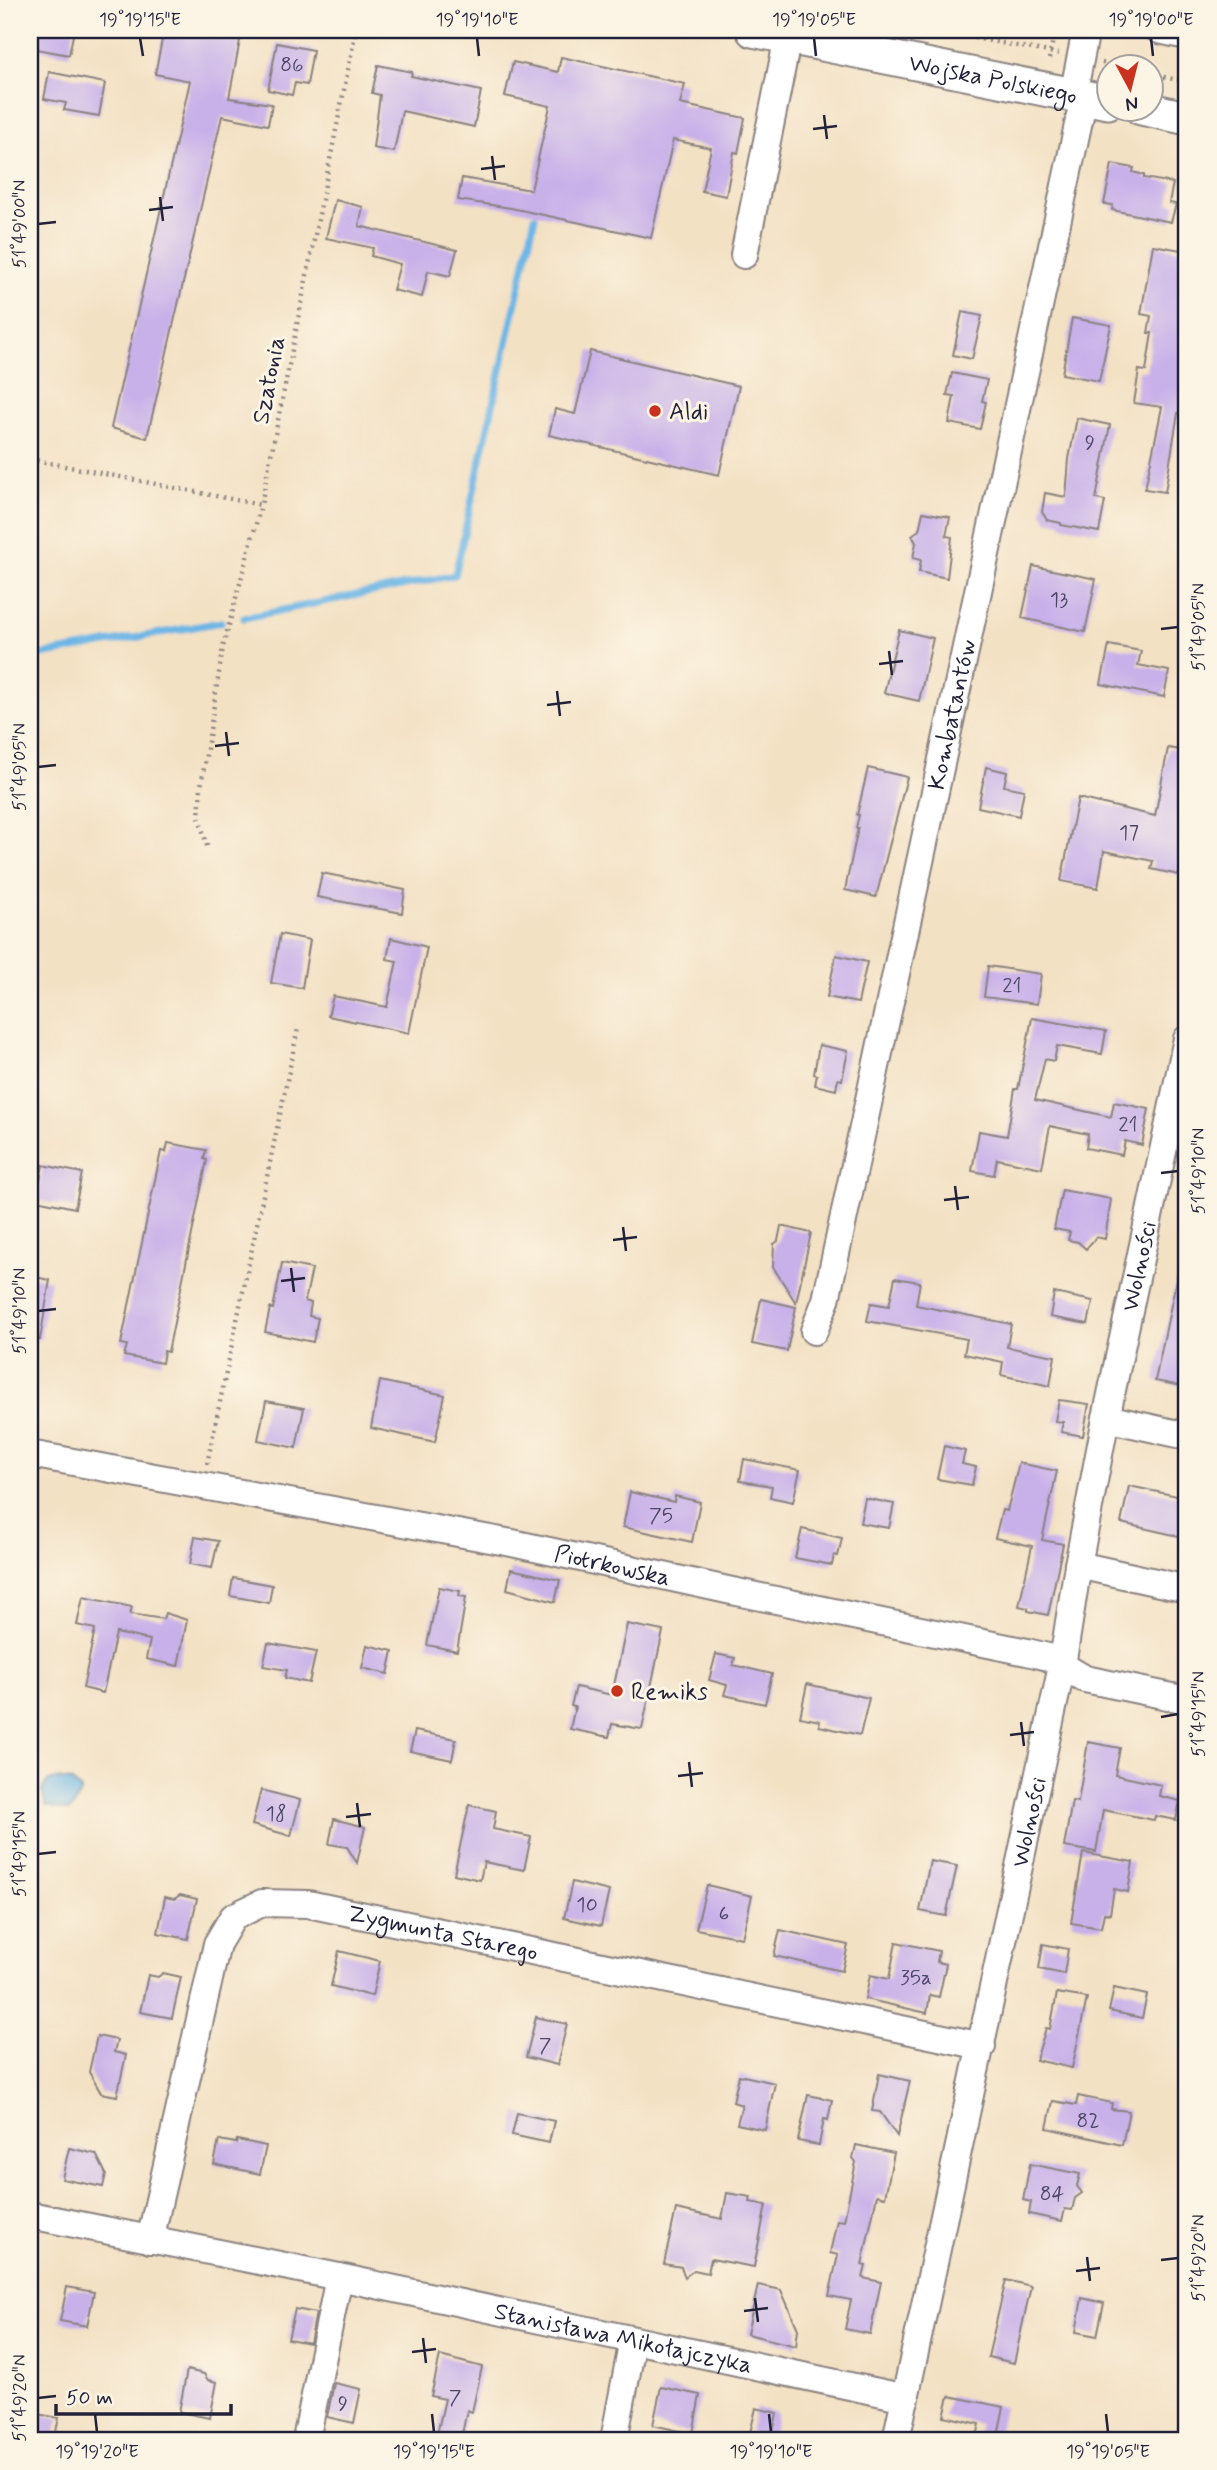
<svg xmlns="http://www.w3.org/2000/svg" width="1217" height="2470" viewBox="0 0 1217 2470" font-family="Mynerve,sans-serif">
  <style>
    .water { fill: #6db6e5; stroke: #486c90; stroke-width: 2 }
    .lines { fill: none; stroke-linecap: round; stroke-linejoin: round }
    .stream { stroke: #6db6e5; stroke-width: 7 }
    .building { fill: #c8b0e9 }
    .minor-casing { stroke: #8a8280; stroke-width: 30 }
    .major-casing { stroke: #8a8280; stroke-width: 37 }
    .path { stroke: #8a8280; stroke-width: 4.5; stroke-dasharray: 2 5; stroke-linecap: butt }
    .minor { stroke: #fff; stroke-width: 26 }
    .major { stroke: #fff; stroke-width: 33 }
    .ticks { fill: none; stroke: #22223b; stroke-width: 2.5 }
    .poi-dot { fill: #c8321e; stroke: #fcf5e5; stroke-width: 2.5 }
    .labels { text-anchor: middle; stroke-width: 6; stroke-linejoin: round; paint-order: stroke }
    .number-label { font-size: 21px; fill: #4c4666 }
    .street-label { font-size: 24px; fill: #22223b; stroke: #fcf5e5 }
    .poi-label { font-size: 24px; fill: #22223b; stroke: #fcf5e5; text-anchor: start }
    .neatline { fill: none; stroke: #22223b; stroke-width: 2.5 }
    .ticks-label { font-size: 18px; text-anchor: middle; fill: #22223b }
  </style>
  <rect width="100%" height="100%" fill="#fcf5e5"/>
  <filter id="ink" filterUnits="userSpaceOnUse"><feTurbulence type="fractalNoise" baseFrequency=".0143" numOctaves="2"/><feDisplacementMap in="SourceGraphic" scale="14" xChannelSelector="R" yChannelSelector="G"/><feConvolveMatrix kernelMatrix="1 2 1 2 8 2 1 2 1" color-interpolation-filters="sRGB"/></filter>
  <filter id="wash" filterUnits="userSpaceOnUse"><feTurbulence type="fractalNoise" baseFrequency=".00686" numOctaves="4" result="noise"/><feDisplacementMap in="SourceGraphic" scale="28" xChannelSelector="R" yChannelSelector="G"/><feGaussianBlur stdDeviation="1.57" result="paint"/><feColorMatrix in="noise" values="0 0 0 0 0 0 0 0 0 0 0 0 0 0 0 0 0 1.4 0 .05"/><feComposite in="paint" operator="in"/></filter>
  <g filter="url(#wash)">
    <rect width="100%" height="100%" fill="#f3e1c4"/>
    <path class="water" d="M55 1779 71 1781 81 1790 74 1806 69 1811 46 1806 42 1791 47 1782Z"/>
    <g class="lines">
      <g class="stream">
        <path d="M244 618 455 575 535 217"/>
        <path d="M30 657 221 622"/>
      </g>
    </g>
    <g id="blocks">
      <g class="building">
        <path d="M35 30H74L69 55 31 48Z"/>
        <path d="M164 30H242L229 98 272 104 268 125 222 116 147 438 111 428 190 81 155 74Z"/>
        <path d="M277 43 313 50 307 85 295 83 292 95 268 90Z"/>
        <path d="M561 57 685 84 680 104 745 118 738 153 734 152 726 196 702 191 711 148 673 140 651 238 511 208 458 200 462 178 531 190 550 106 505 96 513 62 558 72Z"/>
        <path d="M378 65 412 72 411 76 481 91 474 127 402 111 394 152 373 148 380 95 372 93Z"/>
        <path d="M49 72 105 83 99 116 64 110 66 103 44 99Z"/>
        <path d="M1112 164 1134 168 1133 172 1144 175V178L1173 183 1169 203 1176 204 1171 222 1112 210 1113 205 1104 204Z"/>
        <path d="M335 200 363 207 359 226 457 250 450 276 428 271 422 297 393 290 400 264 371 256 373 248 326 238Z"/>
        <path d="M1153 245 1187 251V320L1184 340H1187V415L1178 413 1165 492 1145 489 1162 407 1134 403 1139 370 1146 371 1152 333H1148L1151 316 1141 314Z"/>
        <path d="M962 312 982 316 972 359 953 355Z"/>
        <path d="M1072 318 1111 325 1099 381 1062 374Z"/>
        <path d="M590 351 739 386 719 475 549 435 555 409 575 414Z"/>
        <path d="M952 373 987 380 982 401 986 402 980 429 949 423 954 396 947 395Z"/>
        <path d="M1077 418 1110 425 1096 499 1105 501 1099 532 1061 525V523L1047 520 1042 512 1045 493 1066 497 1069 459Z"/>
        <path d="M923 512 950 517 946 536 952 537 947 578 919 572 921 560 913 558 916 543 912 535 919 530Z"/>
        <path d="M1033 566 1096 579 1085 632 1022 618Z"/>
        <path d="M899 630 933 638 919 701 884 693Z"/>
        <path d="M1109 645 1141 651 1138 665 1169 671 1164 697 1101 684Z"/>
        <path d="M1168 748 1187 751V837L1179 875 1151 869 1153 861 1104 851 1098 888 1061 881 1078 798 1155 816Z"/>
        <path d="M986 767 1007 772 1004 786 1024 790 1019 816 978 807Z"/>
        <path d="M868 768 907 777 876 897 845 890 858 828H856L859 815H857Z"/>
        <path d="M322 873 405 890 402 913 317 897Z"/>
        <path d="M280 934 310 940 302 988 271 983Z"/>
        <path d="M391 938 427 947 409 1033 328 1016 333 996 387 1007 397 961 387 959Z"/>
        <path d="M836 955 867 962 858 1003 827 997Z"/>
        <path d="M988 966 1041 974 1037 1004 984 997Z"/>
        <path d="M1032 1018 1106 1031 1102 1054 1057 1046 1054 1061 1045 1059 1035 1100 1111 1117 1114 1102 1149 1109 1142 1145 1125 1141 1122 1155 1086 1148 1088 1134 1050 1126 1042 1168 997 1159 994 1175 972 1171 979 1131 1007 1136 1015 1089H1018Z"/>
        <path d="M819 1045 848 1051 842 1080 838 1079 836 1090 815 1085 817 1075 814 1074Z"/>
        <path d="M168 1143 206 1150 204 1159 207 1160 168 1352 164 1351 162 1363 124 1356 127 1345 121 1344 161 1151 166 1152Z"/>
        <path d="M43 1165 82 1173 75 1208 36 1200Z"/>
        <path d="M1062 1190 1111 1199 1105 1239 1096 1237 1086 1249 1078 1242 1068 1240 1070 1232 1054 1229Z"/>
        <path d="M781 1226 811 1233 796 1303 773 1267 774 1244 778 1241Z"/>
        <path d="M282 1263 312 1269 305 1301 311 1303 309 1316 318 1318 313 1342 265 1332 270 1308 273 1309Z"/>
        <path d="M1179 1267 1187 1268V1387L1155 1381Z"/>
        <path d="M30 1276 50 1280 40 1340 30 1339Z"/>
        <path d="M895 1278 920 1282 916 1305 1011 1324 1007 1347 1055 1356 1050 1386 1001 1375 1003 1362 964 1354 967 1339 867 1321 871 1303 889 1306Z"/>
        <path d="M1054 1293 1093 1301 1088 1324 1050 1317Z"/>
        <path d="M761 1299 796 1307 787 1351 752 1344Z"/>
        <path d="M380 1381 445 1395 435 1442 371 1428Z"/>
        <path d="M1059 1400 1089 1404 1083 1436 1061 1432 1063 1422 1055 1421Z"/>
        <path d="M266 1401 304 1408 296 1448 258 1440Z"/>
        <path d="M944 1446 965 1451 962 1464 976 1467 972 1485 937 1479Z"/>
        <path d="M744 1459 800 1470 793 1502 770 1497 772 1486 740 1481Z"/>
        <path d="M1019 1463 1057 1471 1042 1540 1063 1544 1048 1615 1028 1611V1608L1019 1606 1032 1546 995 1538 1002 1510 1007 1511Z"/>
        <path d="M1129 1486 1187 1498V1538L1121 1523Z"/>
        <path d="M630 1492 674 1502 675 1496 700 1502 692 1542 623 1527Z"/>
        <path d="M865 1498 894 1504 889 1528 860 1523Z"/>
        <path d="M802 1529 842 1538 838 1556 834 1555 832 1565 795 1558Z"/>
        <path d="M195 1537 218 1541 212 1568 190 1564Z"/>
        <path d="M511 1569 560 1580 555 1602 507 1589Z"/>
        <path d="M233 1578 272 1585 269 1603 230 1596Z"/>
        <path d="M439 1587 460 1591 459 1596 466 1597 457 1651 427 1645Z"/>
        <path d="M83 1597 132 1607 130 1614 163 1619 165 1613 187 1620 178 1666 146 1659 150 1640 116 1633 103 1693 83 1688 95 1629 77 1625Z"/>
        <path d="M627 1624 663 1631 642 1729 612 1724 609 1737 570 1729 575 1707 571 1706 576 1687 612 1695Z"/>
        <path d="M268 1643 316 1652 309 1683 285 1678 287 1670 263 1666Z"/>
        <path d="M367 1645 393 1651 388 1674 362 1668Z"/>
        <path d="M716 1654 735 1658 733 1665 772 1674 765 1704 724 1695 727 1685 709 1680Z"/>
        <path d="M807 1684 869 1698 860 1735 819 1726 820 1721 800 1717Z"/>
        <path d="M415 1731 456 1739 452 1760 410 1751Z"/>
        <path d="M1088 1742 1120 1748 1115 1775 1161 1785 1159 1796 1180 1801 1176 1820 1155 1816 1154 1820 1103 1810 1096 1852 1064 1847 1072 1801 1078 1802Z"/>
        <path d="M261 1790 300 1800 291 1836 252 1825Z"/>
        <path d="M469 1805 496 1811 493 1829 531 1837 524 1870 484 1862 480 1880 454 1874Z"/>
        <path d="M334 1819 365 1827 357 1863 347 1847 329 1844Z"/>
        <path d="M1083 1853 1133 1862 1128 1892 1114 1889 1110 1914 1104 1913 1101 1928 1071 1923Z"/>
        <path d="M930 1861 957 1866 946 1916 920 1911Z"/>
        <path d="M572 1882 609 1891 601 1926 564 1918Z"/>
        <path d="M707 1885 752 1896 742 1938 696 1929Z"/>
        <path d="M180 1895 197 1899 188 1939 158 1933 165 1897 174 1899Z"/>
        <path d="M780 1930 848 1945 842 1971 774 1956Z"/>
        <path d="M896 1942 939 1951 937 1962 946 1964 939 1997 930 1995 927 2013 865 1999 870 1975 889 1979Z"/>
        <path d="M1043 1944 1068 1949 1064 1974 1039 1969Z"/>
        <path d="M339 1951 380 1961 372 1996 331 1986Z"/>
        <path d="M163 1973 181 1977 172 2018 140 2012 148 1975 158 1977Z"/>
        <path d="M1114 1988 1147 1995 1142 2018 1109 2011Z"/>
        <path d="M1057 1993 1087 1998 1072 2068 1036 2060 1046 2028 1050 2029Z"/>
        <path d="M536 2017 567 2024 557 2065 526 2057Z"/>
        <path d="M97 2036 117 2040 114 2052 126 2055 117 2096 101 2093 89 2072Z"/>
        <path d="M879 2074 910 2081 897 2136 880 2112 872 2111Z"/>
        <path d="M739 2075 775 2083 765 2130 737 2124 742 2105 733 2102Z"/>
        <path d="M808 2095 832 2100 828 2120 824 2119 819 2145 798 2141Z"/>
        <path d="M1078 2096 1112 2103 1111 2109 1129 2111 1122 2145 1047 2128 1053 2101 1076 2105Z"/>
        <path d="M517 2113 554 2121 549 2143 512 2135Z"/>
        <path d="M219 2140 236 2143 237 2140 266 2146 260 2174 214 2164Z"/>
        <path d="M856 2145 894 2153 885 2197 877 2195 862 2265 866 2266 863 2278 881 2282 870 2334 845 2329 851 2300 829 2296 838 2255 830 2253 837 2220 844 2221 856 2162 853 2158Z"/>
        <path d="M69 2148 96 2154 106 2174 103 2187 62 2179Z"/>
        <path d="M1030 2164 1080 2174 1077 2186 1082 2193 1075 2198 1072 2210 1065 2209 1062 2221 1029 2214 1031 2202 1023 2200Z"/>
        <path d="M727 2193 751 2197 750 2202 766 2205 754 2267 711 2259 708 2273 694 2270 685 2277 681 2267 664 2264 676 2209 722 2219Z"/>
        <path d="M1006 2280 1031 2286 1014 2363 988 2357Z"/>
        <path d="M758 2285 781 2290 798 2329 796 2346 747 2334Z"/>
        <path d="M67 2287 94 2292 87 2326 60 2321Z"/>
        <path d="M1082 2298 1104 2303 1097 2336 1076 2332Z"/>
        <path d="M295 2309 316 2313 310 2343 288 2339Z"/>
        <path d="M440 2356 482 2367 472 2412 467 2410 461 2439 437 2434 445 2399 431 2396Z"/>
        <path d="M187 2370 204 2374 208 2380 217 2382 210 2418 179 2412Z"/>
        <path d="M334 2383 361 2389 354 2423 327 2417Z"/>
        <path d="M661 2387 700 2395 693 2434 653 2425Z"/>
        <path d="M949 2396 1004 2407 997 2440H976L980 2424 944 2416Z"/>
        <path d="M756 2408 777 2413 772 2437 750 2433Z"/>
        <path d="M38 2414 59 2418 54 2440H33Z"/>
      </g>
    </g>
  </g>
  <g filter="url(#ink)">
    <use href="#blocks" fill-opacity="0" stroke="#8a8280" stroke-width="2"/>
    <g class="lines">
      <g class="minor-casing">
        <g id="minor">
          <path d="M1159 30 1187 36"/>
          <path d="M1073 95 1086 30"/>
          <path d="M744 255 788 37"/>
          <path id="s1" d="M814 1331 826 1300 1084 97"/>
          <path d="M1106 1418 1187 1436"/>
          <path id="s2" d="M30 1454 512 1543 732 1591 1027 1652 1048 1657 1085 1679 1187 1700"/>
          <path d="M1078 1565 1187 1589"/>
          <path id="s3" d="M30 2215 339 2277 906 2398"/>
          <path id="s4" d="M150 2240 217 1944 233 1917 262 1903 308 1904 982 2046"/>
          <path d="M306 2440 339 2277"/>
          <path d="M614 2440 633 2340"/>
          <path id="s5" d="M896 2440 1062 1666 1078 1565 1106 1418 1187 1039"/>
        </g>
      </g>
      <g class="major-casing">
        <g id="major">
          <path id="s6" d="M753 30 1108 102"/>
          <path d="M1141 108 1187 118"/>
        </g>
      </g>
      <g class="path">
        <path d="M933 30 1059 54"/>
        <path d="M1049 59 1055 30"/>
        <path d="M1102 63 1118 66"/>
        <path d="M1150 74 1187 82"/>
        <path d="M30 459 261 505 356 30"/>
        <path d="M207 846 199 817 201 787 223 647 261 505"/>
        <path d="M207 1464 298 1028"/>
      </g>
      <use href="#minor" class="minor"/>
      <use href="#major" class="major"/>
    </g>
  </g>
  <path class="ticks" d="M140 38 143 56M477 38 479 56M814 38 816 56M1151 38 1153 56M824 115 827 139M813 129 837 126M492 156 495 180M481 169 505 166M160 197 163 221M149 210 173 207M38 224 56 222M1161 629 1178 627M889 651 892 675M879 664 903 661M557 691 560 716M547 705 571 702M226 732 229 756M215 746 239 743M38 767 56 765M1161 1173 1178 1171M955 1186 958 1210M944 1200 969 1197M623 1227 626 1251M613 1240 637 1237M291 1268 294 1292M281 1281 305 1278M38 1311 56 1309M1161 1717 1178 1714M1021 1722 1024 1746M1010 1735 1034 1732M689 1762 692 1787M678 1776 703 1773M357 1803 360 1827M346 1817 371 1814M38 1854 56 1852M1087 2257 1090 2281M1161 2260 1178 2258M1076 2271 1100 2268M755 2298 758 2322M744 2311 768 2308M423 2338 426 2363M412 2352 436 2349M38 2398 56 2396M95 2414 97 2432M432 2414 434 2432M769 2414 771 2432M1106 2414 1108 2432"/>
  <g class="poi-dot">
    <circle cx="655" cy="411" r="7"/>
    <circle cx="617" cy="1691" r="7"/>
  </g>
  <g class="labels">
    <g class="number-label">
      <text x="292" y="71">86</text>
      <text x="1090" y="449">9</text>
      <text x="1059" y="606">13</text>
      <text x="1129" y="839">17</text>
      <text x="1012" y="992">21</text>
      <text x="1128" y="1131">21</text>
      <text x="661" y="1522">75</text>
      <text x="276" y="1820">18</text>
      <text x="587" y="1911">10</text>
      <text x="724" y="1920">6</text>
      <text x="916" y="1984">35a</text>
      <text x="545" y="2052">7</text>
      <text x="1088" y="2127">82</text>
      <text x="1052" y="2200">84</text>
      <text x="455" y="2404">7</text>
      <text x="343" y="2410">9</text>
    </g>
    <g class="street-label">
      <text dy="8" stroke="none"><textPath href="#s6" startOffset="245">Wojska Polskiego</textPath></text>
      <text transform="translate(268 380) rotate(-79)" y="8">Szatonia</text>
      <text dy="8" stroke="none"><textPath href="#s1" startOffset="632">Kombatantów</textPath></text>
      <text dy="8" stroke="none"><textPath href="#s5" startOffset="1199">Wolności</textPath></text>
      <text dy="8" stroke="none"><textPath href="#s2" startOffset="593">Piotrkowska</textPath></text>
      <text dy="8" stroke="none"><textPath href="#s5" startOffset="632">Wolności</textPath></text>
      <text dy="8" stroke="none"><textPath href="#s4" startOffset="551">Zygmunta Starego</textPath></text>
      <text dy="8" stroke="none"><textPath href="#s3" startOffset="606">Stanisława Mikołajczyka</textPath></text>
    </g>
    <g class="poi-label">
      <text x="669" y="419">Aldi</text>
      <text x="631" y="1699">Remiks</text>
    </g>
  </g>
  <rect width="1217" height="2470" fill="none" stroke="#fcf5e5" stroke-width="77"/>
  <g transform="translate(1130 88) rotate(173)"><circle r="33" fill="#fcf5e5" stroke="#a5a1a1" stroke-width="2"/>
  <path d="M0-5L12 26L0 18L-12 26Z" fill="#c8321e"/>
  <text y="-10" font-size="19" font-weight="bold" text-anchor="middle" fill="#22223b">N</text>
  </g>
  <path d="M56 2404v10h175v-10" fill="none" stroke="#22223b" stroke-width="3.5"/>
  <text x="66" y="2404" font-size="21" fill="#22223b" stroke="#fcf5e5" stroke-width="5" paint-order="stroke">50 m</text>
  <rect x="38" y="38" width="1140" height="2394" class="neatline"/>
  <g class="ticks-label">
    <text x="140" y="25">19°19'15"E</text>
    <text x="477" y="25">19°19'10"E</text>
    <text x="814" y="25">19°19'05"E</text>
    <text x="1151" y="25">19°19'00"E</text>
    <text transform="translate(19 224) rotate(-90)" y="6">51°49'00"N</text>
    <text transform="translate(1198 627) rotate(-90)" y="6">51°49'05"N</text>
    <text transform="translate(19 767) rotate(-90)" y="6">51°49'05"N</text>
    <text transform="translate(1198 1171) rotate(-90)" y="6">51°49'10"N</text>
    <text transform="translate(19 1311) rotate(-90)" y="6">51°49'10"N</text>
    <text transform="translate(1198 1714) rotate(-90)" y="6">51°49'15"N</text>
    <text transform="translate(19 1854) rotate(-90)" y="6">51°49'15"N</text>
    <text transform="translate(1198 2258) rotate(-90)" y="6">51°49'20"N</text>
    <text transform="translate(19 2398) rotate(-90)" y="6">51°49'20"N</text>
    <text x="97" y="2457">19°19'20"E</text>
    <text x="434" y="2457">19°19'15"E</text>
    <text x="771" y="2457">19°19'10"E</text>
    <text x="1108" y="2457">19°19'05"E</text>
  </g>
</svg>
